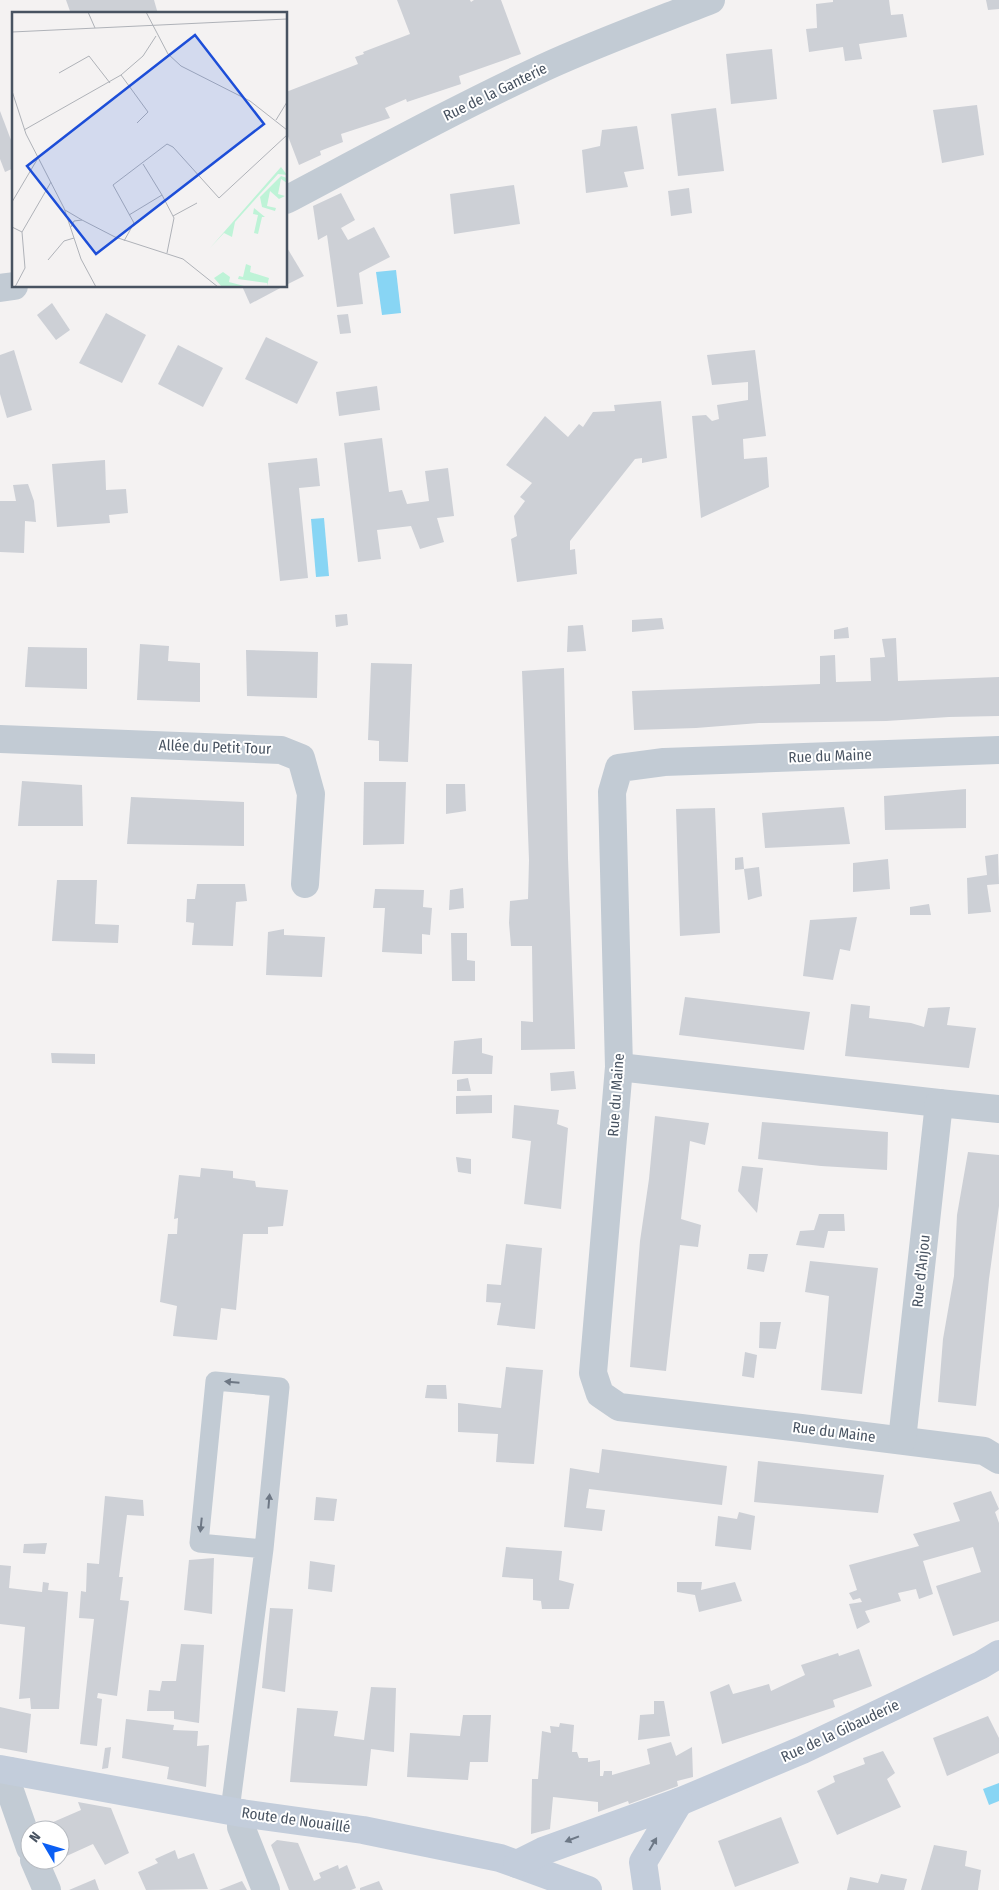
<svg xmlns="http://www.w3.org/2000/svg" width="999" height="1890" viewBox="0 0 999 1890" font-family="'Fira Sans Condensed',sans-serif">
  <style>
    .water { fill: #88d5f4 }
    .building { fill: #cdd0d6 }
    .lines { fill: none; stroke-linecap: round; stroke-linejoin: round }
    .lane { stroke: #c2cbd4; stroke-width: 19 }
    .street { stroke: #c2cbd4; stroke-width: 28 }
    .secondary { stroke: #c3cddb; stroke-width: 28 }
    .oneway { fill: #6d7784 }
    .oneway2 { fill: #6d7886 }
    .labels { text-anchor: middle; stroke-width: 4; stroke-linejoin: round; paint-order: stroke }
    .street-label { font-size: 15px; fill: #485361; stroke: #fff }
    .inset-road { fill: none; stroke: #afb2b8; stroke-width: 1 }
    .view { fill: #1d4ed8; fill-opacity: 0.15; stroke: #1d4ed8; stroke-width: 2.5 }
    .inset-edge { fill: none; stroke: #485361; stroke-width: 2.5 }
  </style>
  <rect width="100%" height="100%" fill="#f4f2f2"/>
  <g class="water">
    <path d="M396 270 401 313 382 315 376 272Z"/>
    <path d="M324 518 329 576 316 577 311 519Z"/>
    <path d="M999 1783V1801L989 1805 983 1789Z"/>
  </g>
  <g class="building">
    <path d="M66 0H154L158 14H71Z"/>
    <path d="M397 0H470L471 2 474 0H501L521 54 459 76 461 84 407 102 406 99 385 108 390 118 341 134 343 142 320 151 321 155 299 165 286 131V92L358 64 355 57 364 54 363 52 410 34Z"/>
    <path d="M833 0H889L891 15 903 14 907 37 859 44 862 59 845 61 843 47 809 52 806 29 817 28 816 4 833 2Z"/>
    <path d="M986 0H999V9L988 10Z"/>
    <path d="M772 49 777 99 731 104 726 54Z"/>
    <path d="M977 105 984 155 942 163 933 110Z"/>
    <path d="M716 108 724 171 678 176 671 114Z"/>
    <path d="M0 111 14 148V168L5 172 0 159Z"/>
    <path d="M637 126 644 169 624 172 628 187 586 193 582 150 600 146 602 130Z"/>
    <path d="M514 185 520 224 454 234 450 194Z"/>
    <path d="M689 188 692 213 671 216 668 191Z"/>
    <path d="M341 193 355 220 341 228 348 240 374 227 390 257 359 273 363 304 337 307 327 235 318 240 313 206Z"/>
    <path d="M286 246 304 276 286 285Z"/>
    <path d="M242 286H284L250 304Z"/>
    <path d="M52 303 70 330 56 340 37 315Z"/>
    <path d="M106 313 146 335 122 383 79 363Z"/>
    <path d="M348 314 351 333 340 334 337 315Z"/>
    <path d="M266 337 318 362 297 404 245 379Z"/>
    <path d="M178 345 223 368 203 407 158 384Z"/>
    <path d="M14 350 32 410 7 418 0 394V355Z"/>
    <path d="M755 350 766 436 743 439 744 459 767 457 769 487 701 518 692 416 706 415 712 421 719 419 717 405 748 400V382L712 385 707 355Z"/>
    <path d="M377 386 380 410 339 416 336 392Z"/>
    <path d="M661 401 667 458 642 463V458L635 459 570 541V550L575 549 577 574 517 582 511 539 517 536 514 516 525 501 520 497 532 483 506 465 545 416 568 437 579 424 583 427 593 412 615 411 614 405Z"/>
    <path d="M382 438 389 492 402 490 407 504 429 501 425 471 448 468 454 516 437 518 444 542 420 549 411 526 377 530 381 559 358 562 344 443Z"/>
    <path d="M317 458 320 486 299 488 308 578 280 581 268 463Z"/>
    <path d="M105 460 106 490 126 489 128 513 109 515 110 523 57 527 52 464Z"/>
    <path d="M28 484 34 501 36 522 25 521 24 553 0 552V501H16L13 485Z"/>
    <path d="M347 614 348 625 336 627 335 615Z"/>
    <path d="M662 618 664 629 632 632V620Z"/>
    <path d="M583 625 586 651 567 652 568 626Z"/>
    <path d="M848 627 849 638 834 639V630Z"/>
    <path d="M896 638 898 681 999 677V716L949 717 886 721 759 723 696 728 634 730 632 691 820 684V656L835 655 836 682 871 681 870 658 885 657 882 639Z"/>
    <path d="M140 644 169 646 168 661 200 663V702L137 700Z"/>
    <path d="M28 647 87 648V689L25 687Z"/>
    <path d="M246 650 318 652 317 698 247 696Z"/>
    <path d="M371 663 412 664 408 762 379 761V741L368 740Z"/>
    <path d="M564 668 568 858 575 1049 521 1050V1021L533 1022 532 946H511L509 923 510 901 528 899 529 860 522 671Z"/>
    <path d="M22 781 82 785 83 826H18Z"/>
    <path d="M364 782H406L404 844 363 845Z"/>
    <path d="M446 784H465L466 811 446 814Z"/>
    <path d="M966 789V828L885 830 884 796Z"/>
    <path d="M131 797 244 802V846L127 844Z"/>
    <path d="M844 807 850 844 765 848 762 813Z"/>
    <path d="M715 808 720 933 680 936 676 809Z"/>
    <path d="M998 854 999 884 987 885 991 912 968 914 967 878 987 875 985 856Z"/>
    <path d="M743 857 744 869 735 870V858Z"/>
    <path d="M888 859 890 889 853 892V863Z"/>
    <path d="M759 867 762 896 748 900 744 869Z"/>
    <path d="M57 880H97L95 924 119 925 118 943 52 941Z"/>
    <path d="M197 884H245L247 901 236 902 233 946 192 945 194 923 186 922 187 899H195Z"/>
    <path d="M463 888 464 908 449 910 450 890Z"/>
    <path d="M375 889 424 890 423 907 432 908 430 935 422 934V954L382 952 385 908H373Z"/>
    <path d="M929 904 931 915H910V907Z"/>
    <path d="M857 917 850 951 840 949 833 980 803 976 810 920Z"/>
    <path d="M284 929V935L325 937 322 977 266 975 268 932Z"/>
    <path d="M451 933H467V960L475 961V981H452Z"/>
    <path d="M685 997 810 1012 804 1050 679 1035Z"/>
    <path d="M851 1004 870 1006 869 1018 911 1023 924 1027 928 1008 950 1007 947 1025 976 1028 969 1068 845 1056Z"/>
    <path d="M482 1038V1053L493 1056 492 1074H452L454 1041Z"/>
    <path d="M51 1053 95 1054V1064L52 1063Z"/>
    <path d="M574 1071 576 1089 551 1091 550 1073Z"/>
    <path d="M468 1078 471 1091H457V1080Z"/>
    <path d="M492 1095V1113L456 1114V1096Z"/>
    <path d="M514 1105 559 1110 557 1124 568 1128 561 1209 524 1204 531 1141 512 1138Z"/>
    <path d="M655 1116 709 1123 705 1145 690 1141 681 1219 701 1225 698 1247 680 1245 666 1371 630 1367 640 1241 649 1179Z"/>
    <path d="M762 1122 888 1132 887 1170 821 1166 758 1159Z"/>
    <path d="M968 1152 999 1155V1206L989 1279 976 1406 938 1402 943 1339 954 1276 957 1215Z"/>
    <path d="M456 1157 471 1159V1174L458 1172Z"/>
    <path d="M742 1166 763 1168 757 1213 738 1191Z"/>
    <path d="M201 1168 233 1171V1178L255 1181 256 1187 288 1190 283 1226 268 1227V1234H243L236 1310 221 1308 217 1340 173 1336 177 1306 160 1302 168 1234H177L178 1218 174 1219 179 1175 200 1177Z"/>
    <path d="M819 1214H844L845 1231H828L824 1248 796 1245 800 1231 814 1230Z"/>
    <path d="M506 1244 542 1248 535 1329 497 1325 501 1303 486 1302 487 1284 501 1285Z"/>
    <path d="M749 1254H768L764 1272 747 1269Z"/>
    <path d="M810 1261 878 1268 862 1394 821 1390 829 1296 805 1292Z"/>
    <path d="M760 1322H781L776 1349 759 1348Z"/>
    <path d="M745 1352 757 1355 754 1378 742 1376Z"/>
    <path d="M506 1367 543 1370 534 1464 496 1462 498 1434 458 1432V1403L501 1408Z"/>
    <path d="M427 1385H446L447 1399 425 1398Z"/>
    <path d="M602 1449 727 1466 722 1505 589 1489 586 1508 605 1510 602 1531 564 1527 570 1468 599 1473Z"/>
    <path d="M758 1461 884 1475 878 1513 754 1502Z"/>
    <path d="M991 1491 999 1509 995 1512 999 1523V1621L953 1636 936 1586 981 1572 973 1547 923 1561 933 1594 919 1599 916 1589 898 1593 901 1601 865 1611 870 1622 857 1629 849 1604 862 1602 860 1598 853 1600 849 1593 857 1590 849 1565 919 1546 913 1534 960 1521 953 1503Z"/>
    <path d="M105 1496 143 1500 144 1516 127 1515 119 1577H123L120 1600 129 1601 117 1696 98 1693 97 1698 102 1699 97 1746 80 1744 94 1619 79 1618 81 1591 86 1592 87 1563 99 1564Z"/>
    <path d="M316 1497 337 1499 334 1521 314 1520Z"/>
    <path d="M739 1512 755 1516 751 1550 715 1546 718 1516 737 1519Z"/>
    <path d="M47 1543 45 1554 23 1553 24 1544Z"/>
    <path d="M506 1547 562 1551 559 1580 574 1584 569 1609H542L541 1601 533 1600V1579L502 1577Z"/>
    <path d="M214 1558 212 1614 184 1610 189 1560Z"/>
    <path d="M310 1561 335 1565 332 1592 308 1589Z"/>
    <path d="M0 1565 11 1566 9 1588 42 1592 43 1582 49 1583 48 1590 68 1592 59 1709H31L30 1698 19 1699 25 1627 0 1624Z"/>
    <path d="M677 1582H702L701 1590 735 1582 742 1601 699 1612 695 1595 677 1592Z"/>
    <path d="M270 1608 293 1609 285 1692 262 1688Z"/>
    <path d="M181 1644 204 1645 199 1723 174 1719V1711H147L149 1690 160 1691 162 1681H176Z"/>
    <path d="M859 1649 872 1686 833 1700 835 1707 722 1744 710 1692 729 1684 733 1694 769 1684 771 1691 805 1675 801 1665 838 1653 839 1656Z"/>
    <path d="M371 1687 396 1688 394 1752 371 1749 367 1786 290 1782 297 1708 338 1711 334 1736 364 1740Z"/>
    <path d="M654 1701H664L670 1736 638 1740 640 1715 654 1714Z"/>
    <path d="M0 1707 31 1714 27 1753 0 1748Z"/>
    <path d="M463 1715H491L488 1762H470L468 1780 407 1777 410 1733 460 1736Z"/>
    <path d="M988 1716 999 1738V1753L947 1776 933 1738Z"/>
    <path d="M126 1719 174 1725 173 1730 198 1731 197 1746 209 1745 206 1787 167 1779 169 1767 122 1758Z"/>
    <path d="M560 1723 574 1725 572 1752H577L579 1758H588V1762L600 1760V1776H603L604 1771H612V1775L650 1764 647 1749 671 1742 676 1756 692 1747 693 1777 677 1781 678 1786 629 1804 628 1801 598 1812V1802L553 1797 550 1829 531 1834 532 1779H538L542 1731 551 1733 550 1726 559 1727Z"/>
    <path d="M111 1747 108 1768 102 1769 105 1748Z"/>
    <path d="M883 1751 895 1773 887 1779 901 1807 837 1835 817 1791 835 1782 833 1776 865 1764 863 1758Z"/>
    <path d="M78 1802 111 1808 129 1853 105 1865 93 1844 60 1859V1830H46L44 1826 81 1810Z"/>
    <path d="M781 1817 799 1863 735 1887 718 1841Z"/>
    <path d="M277 1840 298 1843 314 1881 321 1878 319 1873 338 1865 339 1869 347 1865 356 1888 351 1890H289L271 1845Z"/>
    <path d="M934 1845 967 1851 965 1866 981 1870 978 1890H921Z"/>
    <path d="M175 1850 178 1859 194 1853 208 1889 146 1890 138 1872 158 1863 155 1859Z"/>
    <path d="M881 1874 907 1879 904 1890H847L850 1877 878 1883Z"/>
    <path d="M95 1879 99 1890H69Z"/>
    <path d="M242 1881 247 1890H219Z"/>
    <path d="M379 1881 383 1890H360V1888Z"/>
  </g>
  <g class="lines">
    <path class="lane" d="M230 1810 264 1549 280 1387 215 1381 199 1543 264 1549"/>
    <g class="street">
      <path d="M286 200C371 155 455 109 543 68 597 43 655 22 711 0"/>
      <path d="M0 288 14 286"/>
      <path d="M0 739 281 750 301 758 311 794 305 884"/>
      <path d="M999 750 664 762 619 768 612 792 619 1067 593 1373 600 1394 619 1407 801 1428 984 1451 999 1460"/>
      <path d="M619 1067 939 1103"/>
      <path d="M902 1440 939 1103 999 1109"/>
      <path d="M10 1771 8 1785 30 1848"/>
      <path d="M241 1813V1827L266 1890"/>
      <path d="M34 1860 47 1890"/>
    </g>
    <g class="secondary">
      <path d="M0 1769 241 1813 363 1830 500 1858 588 1890"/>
      <path d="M679 1802 802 1750 981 1665 999 1654"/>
      <path d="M517 1864 543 1851 679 1802 643 1862 647 1890"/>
    </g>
  </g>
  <defs><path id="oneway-solid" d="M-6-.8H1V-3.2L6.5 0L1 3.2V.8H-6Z" transform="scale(1.25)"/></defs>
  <g class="oneway">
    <use href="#oneway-solid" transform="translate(232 1382) rotate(-175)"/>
    <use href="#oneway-solid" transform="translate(269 1501) rotate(-85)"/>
    <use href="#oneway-solid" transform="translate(201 1525) rotate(96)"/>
  </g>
  <g class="oneway2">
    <use href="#oneway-solid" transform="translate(572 1839) rotate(159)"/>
    <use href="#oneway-solid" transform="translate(653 1844) rotate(-60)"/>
  </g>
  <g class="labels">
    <g class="street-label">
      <text transform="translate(495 92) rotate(-26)" y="5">Rue de la Ganterie</text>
      <text transform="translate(215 747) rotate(2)" y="5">Allée du Petit Tour</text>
      <text transform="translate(830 756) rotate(-2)" y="5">Rue du Maine</text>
      <text transform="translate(616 1095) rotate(-86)" y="5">Rue du Maine</text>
      <text transform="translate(921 1271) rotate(-84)" y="5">Rue d'Anjou</text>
      <text transform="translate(834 1432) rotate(7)" y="5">Rue du Maine</text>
      <text transform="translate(840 1731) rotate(-25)" y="5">Rue de la Gibauderie</text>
      <text transform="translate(296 1820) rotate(8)" y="5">Route de Nouaillé</text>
    </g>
  </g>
  <g transform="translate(12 12)">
    <rect width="275" height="275" fill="#f4f2f2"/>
    <path d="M269 155 275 163 266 162 223 210 220 225 212 221 198 236ZM269 164 275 166V171L269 167 266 182 273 184 267 187 258 179 255 194 264 196 263 199 250 195 248 185ZM242 196 253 205H250L246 222 242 221 246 203 241 202ZM234 252 239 254 238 260 257 266 255 274V271L226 267 227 264 231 265ZM211 260 218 265 217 270 236 275H210L202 266Z" fill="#bef3d7"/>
    <path class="inset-road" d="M76 0 83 16M134 0 156 42 169 54 238 89 275 118M0 20 275 7M47 61 77 44 98 71M109 63 136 100 125 111M0 79 14 122 52 196 69 247 84 275M264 108 275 90M12 118 109 63 131 44 144 24M131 152 150 183M0 190 26 146M53 198 70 208 62 209 59 215M117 203 150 183 162 206 155 241M161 204 185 191M70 208 103 225 171 247 206 275M0 215 10 220 39 170M112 229 122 211 101 173 155 132 161 135 207 186 275 123M36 248 52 229 62 226M3 275 13 256 10 220"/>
    <path class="view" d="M183 23 252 112 84 242 15 154Z"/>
    <rect width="275" height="275" class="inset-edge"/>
  </g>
  <g transform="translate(45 1845) rotate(308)"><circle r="24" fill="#ffffff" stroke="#b6bac0"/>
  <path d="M0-4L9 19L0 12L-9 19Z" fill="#0b5ff4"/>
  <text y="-8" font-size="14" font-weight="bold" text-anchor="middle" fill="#485361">N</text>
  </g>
</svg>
